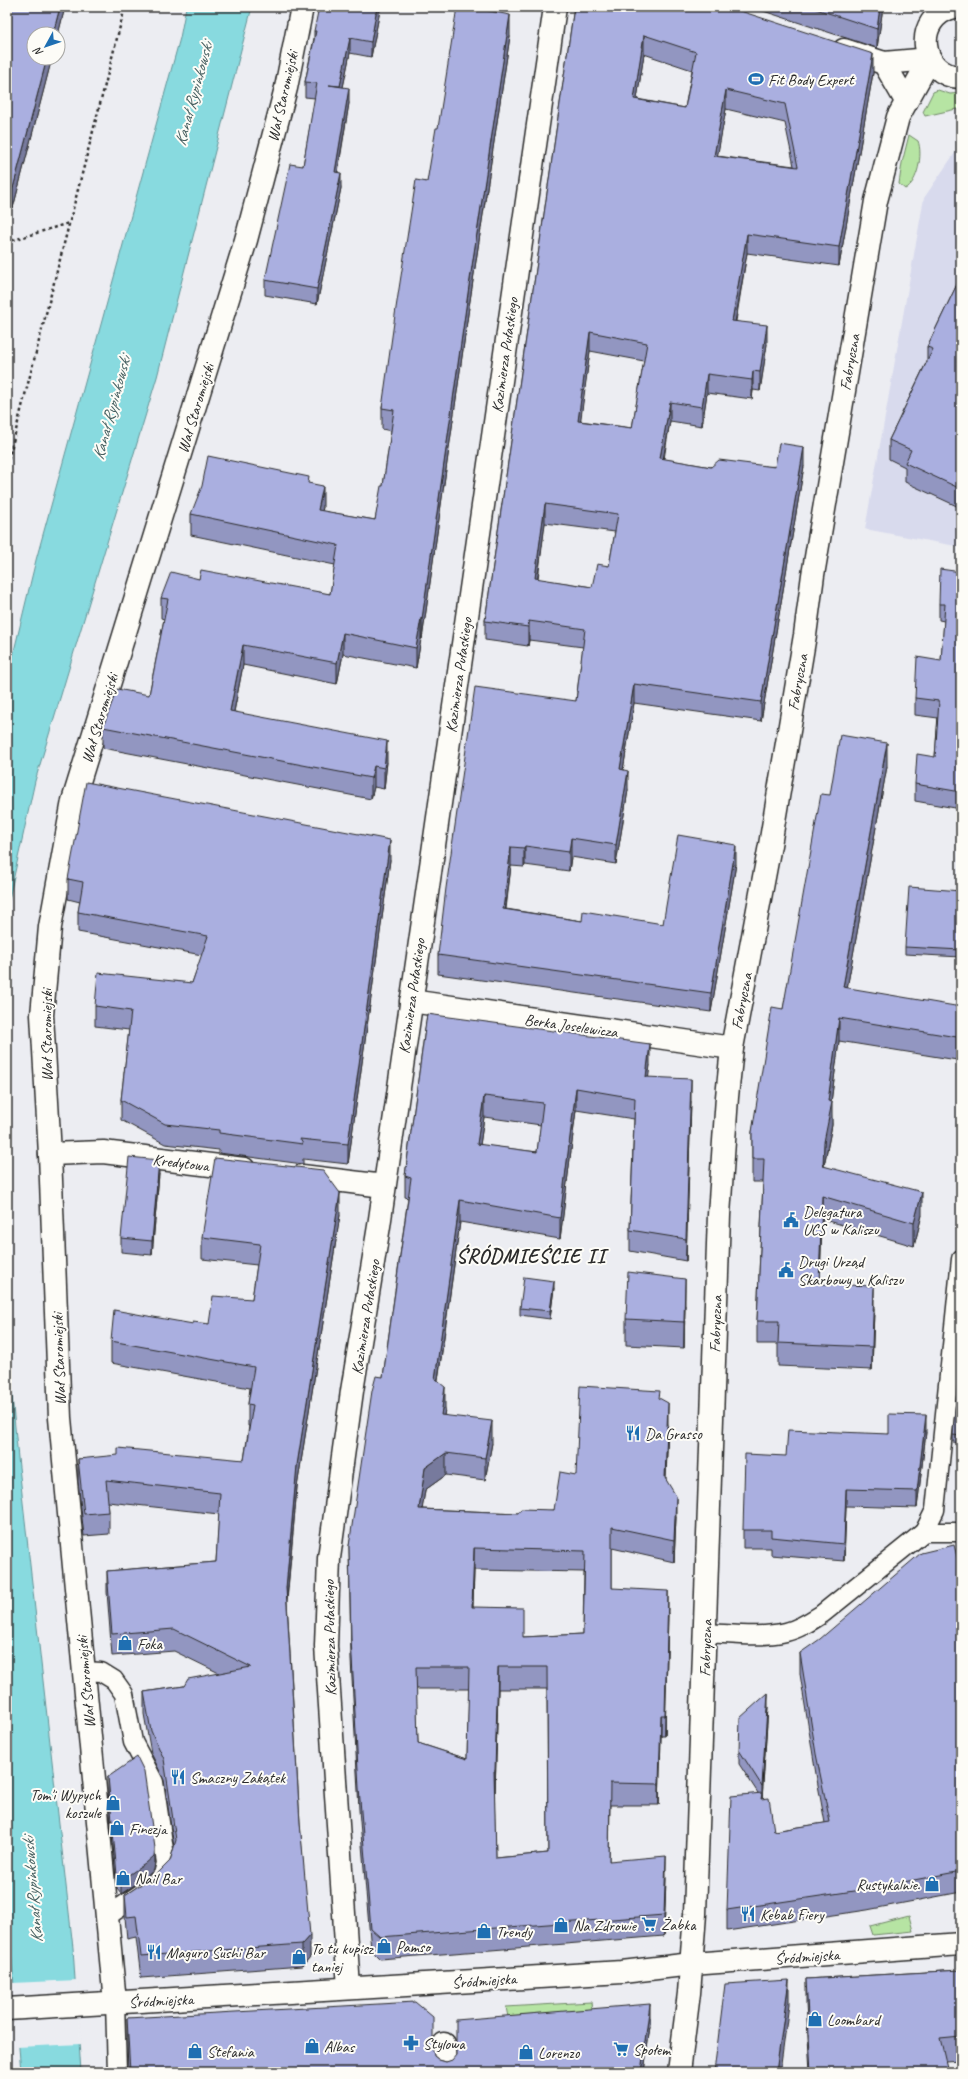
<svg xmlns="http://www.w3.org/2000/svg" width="968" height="2079" viewBox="0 0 968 2079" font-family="Caveat,sans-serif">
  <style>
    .built { fill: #d8daed }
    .green { fill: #b6e4a3; stroke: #708867 }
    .water { fill: #88dadf; stroke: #639497 }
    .pier { fill: #ecedf2 }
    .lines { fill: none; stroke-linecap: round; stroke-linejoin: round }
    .lane-casing { stroke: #2b2b2b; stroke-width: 21 }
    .street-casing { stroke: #2b2b2b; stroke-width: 25 }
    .secondary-casing { stroke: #2b2b2b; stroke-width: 25 }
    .path { stroke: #2b2b2b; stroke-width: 2.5; stroke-dasharray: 3 3; stroke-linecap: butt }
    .lane { stroke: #fdfcf7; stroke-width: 18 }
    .street { stroke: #fdfcf7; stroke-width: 22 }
    .secondary { stroke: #fdfcf7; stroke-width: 22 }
    .wall { fill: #9296c1; stroke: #2b2b2b; fill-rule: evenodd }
    .shaded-wall { fill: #777a9d; stroke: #2b2b2b }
    .building { fill: #aaafe0; stroke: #2b2b2b; fill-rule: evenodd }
    .labels { text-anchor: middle; stroke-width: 4; stroke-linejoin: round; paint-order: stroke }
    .poi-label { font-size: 16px; fill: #2b2b2b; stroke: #fdfcf7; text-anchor: start }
    .street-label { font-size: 16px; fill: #2b2b2b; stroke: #fdfcf7 }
    .water-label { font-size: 17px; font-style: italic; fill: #476061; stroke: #fdfcf7 }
    .district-label { font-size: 20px; font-weight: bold; letter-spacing: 1px; fill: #2b2b2b; stroke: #fdfcf7 }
  </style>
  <rect width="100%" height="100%" fill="#ecedf2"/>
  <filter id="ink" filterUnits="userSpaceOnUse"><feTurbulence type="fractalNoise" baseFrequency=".025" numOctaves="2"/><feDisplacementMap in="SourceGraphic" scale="8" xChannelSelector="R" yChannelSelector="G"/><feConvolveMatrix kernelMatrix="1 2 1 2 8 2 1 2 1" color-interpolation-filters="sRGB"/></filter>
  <g filter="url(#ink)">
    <path class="built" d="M961 144V547L865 529 924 198Z"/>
    <g class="green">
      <path d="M938 90 950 94 961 93V108L925 116 923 112 933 92Z"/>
      <path d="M909 135 918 141C923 154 918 183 905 189L899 184 902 163Z"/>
      <path d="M909 1916 913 1931 873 1935 870 1926Z"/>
      <path d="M591 2002 592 2012 508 2017 506 2007Z"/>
    </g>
    <g class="water">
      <path d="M186 7H252L157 377 35 781 7 908V680L36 560 180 38Z"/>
      <path d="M7 1345 18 1458 73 1948 81 2072H21L7 1901Z"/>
    </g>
    <path class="pier" d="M77 1980 81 2044 17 2047 12 1983Z"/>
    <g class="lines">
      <g class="lane-casing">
        <g id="lane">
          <path d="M924 1532 935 1510 961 1259"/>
          <path d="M705 1633C732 1634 760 1638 786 1632 799 1629 811 1621 822 1614L924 1532H961"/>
          <path d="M84 1671 101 1672 114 1680 124 1694 133 1742 154 1782 166 1863 163 1875 152 1886 106 1917"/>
          <path d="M115 2002 117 2072"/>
        </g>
      </g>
      <g class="street-casing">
        <g id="street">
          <path d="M954 7C912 17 919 76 961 77"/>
          <path d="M844 50 884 63 930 59"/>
          <path d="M884 63 906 101"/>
          <path d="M411 1001 732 1048"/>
          <path d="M50 1154 103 1152 244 1169"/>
          <path d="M302 1176 384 1186"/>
          <path d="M349 1988 326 1646 329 1558 352 1391 379 1226 555 7"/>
          <path d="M115 2002 60 1418 50 1154 42 1015 50 927 73 801 246 240 286 88 302 7"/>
          <path d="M444 2044 445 2072"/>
          <path d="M679 2072 689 1993 695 1914 719 1215 727 1097 732 1048 770 845 805 635 813 575 876 201 898 117 930 59"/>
        </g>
      </g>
      <g class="secondary-casing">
        <path id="secondary" d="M7 2009 622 1972 692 1964 961 1944"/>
      </g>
      <g class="path">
        <path d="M7 242 69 223"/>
        <path d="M7 465 125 7"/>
      </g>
      <use href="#lane" class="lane"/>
      <use href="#street" class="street"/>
      <use href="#secondary" class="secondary"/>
    </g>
    <g class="wall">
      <path d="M7 7H65L13 208 7 207Z"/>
      <path d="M380 7V10L371 57 350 53 343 87 349 103 338 172 341 188 317 304 265 295V280L303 166 315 98 305 97V82L314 38V31Z"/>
      <path d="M574 7 873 73 839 266 747 253 736 321 767 344 760 391 753 390 752 399 707 393 702 426 670 421 664 459 711 467 804 466 761 721 634 703 623 770 628 790 616 864 571 857 569 871 525 865 524 867 511 866 506 909 582 921 663 924 736 864 711 1012 438 974V955L576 701 583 647 529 640 528 646 485 640V621ZM644 54 692 70 685 108 637 99ZM726 109 785 123 794 166 717 156ZM590 351 644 361 632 428 580 421ZM545 523 615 532 609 566 592 587 538 579Z"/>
      <path d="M751 7H883L877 48Z"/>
      <path d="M510 36 469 307 422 639H421L416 668 343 654 337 684 243 665 234 712 387 762 384 789 374 787 371 799 103 748V727L149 695 164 619 161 618V598L199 579 330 594 335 565 191 535V514L309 484 323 507 322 511 375 520 383 486 391 431 382 429V408L438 128Z"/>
      <path d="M961 276V508L905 482V467L889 459V440L927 361V347Z"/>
      <path d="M961 572V809L915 801V784L935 757 938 718 915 715V698L941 661 944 621 939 620V604Z"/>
      <path d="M887 766 847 988 961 1030 957 1060 839 1041 831 1102 832 1125 824 1166 922 1215 914 1246 822 1219 820 1284 874 1309 872 1370 778 1366V1344H757V1321L763 1182H752V1132L783 1009 830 795Z"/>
      <path d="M390 860 348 1164 303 1159V1164L219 1153V1150L165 1144 121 1120V1100L129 1030 95 1026V1006L192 983 202 955 78 932V912L80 902 68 899V879Z"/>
      <path d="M961 891V957L905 954V947Z"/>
      <path d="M427 1014 650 1065 648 1077 691 1101 686 1261 630 1251V1230L634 1119 576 1110 560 1239 460 1222 438 1381 445 1409 444 1415 492 1443 485 1480 446 1475 425 1490 422 1509 518 1513 554 1510 576 1475 660 1399 668 1425 666 1479 676 1517 674 1562 612 1548V1588L668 1613 665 1736H661L659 1805H610L609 1861 666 1877 664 1936 380 1959 371 1950 359 1810 351 1660 349 1546 383 1377 408 1198 405 1197V1176ZM484 1117 541 1125 537 1152 480 1145ZM474 1570 584 1572 583 1634 523 1637 473 1607ZM416 1689H469L467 1759 418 1743ZM498 1689H547L548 1853 496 1858 494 1792H495Z"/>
      <path d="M159 1174 152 1255 121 1252V1238Z"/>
      <path d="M340 1215 297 1487 287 1601 300 1823 310 1957 302 1966 141 1978 136 1937 127 1939 125 1917V1895L158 1873 170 1861 174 1847 164 1780 151 1753 144 1714V1692L184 1686 219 1673 174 1651 112 1656 107 1592V1571L216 1562 219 1514 108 1502 109 1512V1534L84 1536 78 1481V1459L244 1460 249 1426H248V1404L250 1388 111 1363V1341L193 1324H209L252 1299 257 1265 202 1259V1237Z"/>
      <path d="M554 1288 550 1319 520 1315V1308Z"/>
      <path d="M685 1305 684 1348 626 1345V1319Z"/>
      <path d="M961 1400V1443L953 1442V1435Z"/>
      <path d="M926 1432 917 1508 846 1506 844 1561 771 1555V1548H743V1530L786 1456 889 1434Z"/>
      <path d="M961 1572V1892L867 1910 727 1931V1910L758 1793 739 1764V1750L768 1707 762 1799 774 1831 825 1823 816 1774 800 1674V1653Z"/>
      <path d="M108 1777 155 1862 154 1870 145 1878 121 1894 117 1889 108 1791Z"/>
      <path d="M961 1970V2060L945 2061 948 2072H810L806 2003V1979Z"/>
      <path d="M127 2018 433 2051 434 2056 439 2060 446 2062 650 2026 644 2072H128L127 2041Z"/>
    </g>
    <g class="shaded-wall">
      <path d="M60 7H65L58 35V34H53Z"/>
      <path d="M377 7H380V10L371 57V42Z"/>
      <path d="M880 7H883L877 48V29Z"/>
      <path d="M510 15V36L469 307 422 639V619L469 286Z"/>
      <path d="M644 35V54L634 118V99Z"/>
      <path d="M350 38V53L340 102V86Z"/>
      <path d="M873 54V73L839 266V247Z"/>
      <path d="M47 58H52L13 208V188Z"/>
      <path d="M349 88V103L335 187V172Z"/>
      <path d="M726 90V109L714 175V156Z"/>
      <path d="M341 173V188L317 304V289Z"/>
      <path d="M747 234V253L732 340V321Z"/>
      <path d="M767 325V344L760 391V372Z"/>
      <path d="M590 332V351L578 440V421Z"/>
      <path d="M753 371V390L752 399V380Z"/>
      <path d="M707 374V393L702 426V407Z"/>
      <path d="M670 402V421L660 477V458Z"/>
      <path d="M804 447V466L761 721V702Z"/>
      <path d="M323 486V507L318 531V510Z"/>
      <path d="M545 504V523L535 597V578Z"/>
      <path d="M421 618V639L416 668V648Z"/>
      <path d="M529 621V640L528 646V627Z"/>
      <path d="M343 633V654L337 684V663Z"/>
      <path d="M243 645V665L230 732V711Z"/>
      <path d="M634 684V703L620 788V769Z"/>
      <path d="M387 741V762L384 789V768Z"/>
      <path d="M887 743V766L843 1011V987Z"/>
      <path d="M374 766V787L371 799V778Z"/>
      <path d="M628 771V790L616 864V845Z"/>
      <path d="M571 838V857L569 871V852Z"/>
      <path d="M390 840V860L348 1164V1144Z"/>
      <path d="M736 845V864L711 1012V993Z"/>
      <path d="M525 846V865L524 867V848Z"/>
      <path d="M511 847V866L503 928V909Z"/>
      <path d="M961 1007V1030L957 1060V1037Z"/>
      <path d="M839 1018V1041L830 1110 832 1102V1125L824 1165 823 1189 824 1142 828 1101Z"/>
      <path d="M650 1044V1065L646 1098V1077Z"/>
      <path d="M691 1079V1101L686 1261V1239Z"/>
      <path d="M576 1088V1110L560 1239V1218Z"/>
      <path d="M484 1096V1117L477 1166V1144Z"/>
      <path d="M159 1160V1174L152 1255V1241Z"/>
      <path d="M922 1192V1215L914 1246V1223Z"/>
      <path d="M340 1193V1215L297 1487 286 1609V1588L297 1465Z"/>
      <path d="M822 1196V1219L819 1307V1284Z"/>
      <path d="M460 1200V1222L435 1400V1379Z"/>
      <path d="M685 1279V1305L684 1348V1322Z"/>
      <path d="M554 1281V1288L550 1319V1311Z"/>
      <path d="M874 1286V1309L872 1370V1347Z"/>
      <path d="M445 1387V1409L441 1436V1415Z"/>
      <path d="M668 1403V1425L665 1499V1478Z"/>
      <path d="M926 1415V1432L917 1508V1491Z"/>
      <path d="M492 1421V1443L485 1480V1458Z"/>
      <path d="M446 1453V1475L425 1490 419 1531V1509L425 1468Z"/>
      <path d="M846 1489V1506L844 1561V1544Z"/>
      <path d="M676 1496V1517L674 1562V1540Z"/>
      <path d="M474 1548V1570L472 1629V1607Z"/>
      <path d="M668 1591V1613L665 1736V1715Z"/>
      <path d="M498 1667V1689L495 1792V1771Z"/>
      <path d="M768 1693V1707L762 1800V1786Z"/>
      <path d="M661 1715V1736L659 1805V1784Z"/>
      <path d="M155 1848V1862L154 1870 145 1878 121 1894V1880Z"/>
      <path d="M666 1856V1877L664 1936V1915Z"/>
      <path d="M310 1935V1957L302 1966V1944Z"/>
      <path d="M789 1980V2004L780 2072H776Z"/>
      <path d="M650 2004V2026L644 2072H641Z"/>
    </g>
    <g class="building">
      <path d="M7 7H60L53 34H34V58H47L13 188 7 186Z"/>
      <path d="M319 7H377L371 42 350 38 340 86 329 85 349 88 335 172 341 173 317 289 265 280 290 164 303 166 317 83 305 82 316 31H314Z"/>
      <path d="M457 7H469L510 15 469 286 422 619 421 618 416 648 343 633 337 663 243 645 230 711 387 741 384 768 374 766 371 778 103 727 117 689 149 695 168 599 161 598 171 572 199 579 201 570 330 594 338 545 191 514 202 486 208 456 309 477 308 483 323 486 318 510 375 520 381 486H383L394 410 382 408 396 308 416 180 427 182 436 128H438Z"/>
      <path d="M574 7H728L873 54 839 247 747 234 732 321 767 325 760 372 753 371 752 380 707 374 702 407 670 402 660 458 711 467 719 460 775 467 779 443 804 447 761 702 634 684 620 769 628 771 616 845 571 838 569 852 525 846 524 848 511 847 503 909 582 921 583 911 663 924 678 835 736 845 711 993 438 955 446 888 475 687 576 701 585 629 529 621 528 627 485 621ZM644 35 696 52 685 108 634 99ZM726 90 785 104 798 167 714 156ZM590 332 647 343 632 428 578 421ZM545 504 618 514 609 566 597 564 592 587 535 578Z"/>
      <path d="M810 7H880L877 29Z"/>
      <path d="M961 276V489L905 463 911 450 889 440 933 349 927 347Z"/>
      <path d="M940 569 961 572V792L915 784 917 754 935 757 939 701 915 698 917 657 941 661 945 604H939Z"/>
      <path d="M840 735 887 743 843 987 961 1007 957 1037 839 1018 828 1101 832 1102 824 1142 823 1166 922 1192 914 1223 822 1196 819 1284 874 1286 872 1347 778 1343 779 1321H757L764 1159H752V1132L772 1007 783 1009 821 794 830 795Z"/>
      <path d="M86 782 390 840 348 1144 300 1139 303 1144 219 1133V1130L165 1124 121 1100 131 1011 95 1006 98 973 192 983 208 936 78 912 83 882 68 879Z"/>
      <path d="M909 887 961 891V950L905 947Z"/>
      <path d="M427 1014 650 1044 646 1077 691 1079 686 1239 630 1230 635 1098 576 1088 560 1218 460 1200 435 1379 445 1387 441 1415 492 1421 485 1458 446 1453 425 1468 419 1509 518 1513 521 1509 554 1510 560 1472 576 1475 580 1386 660 1391 659 1398 668 1403 665 1478 676 1496 674 1540 612 1527V1588L668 1591 665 1715H661L659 1784 610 1783 609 1861 666 1856 664 1915 380 1937 371 1929 359 1788 351 1639 349 1546 372 1391 376 1376 383 1377 411 1178 405 1176ZM484 1096 543 1103 537 1152 477 1144ZM474 1548 585 1551 583 1634 523 1637V1608L472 1607ZM416 1667H469L467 1759 418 1743ZM498 1667H547L548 1853 496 1858 494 1771H495Z"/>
      <path d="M129 1157 159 1160 152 1241 121 1238Z"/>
      <path d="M215 1158 323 1170 340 1193 297 1465 286 1588 300 1823 310 1935 302 1944 141 1956 136 1916 127 1917 125 1895 158 1873 170 1861 176 1840 164 1759 151 1731 144 1692 184 1686 188 1679 251 1667 174 1629 112 1634 107 1571 216 1562 220 1493 106 1480 109 1512 84 1514 78 1459 118 1455V1448L244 1460 253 1405 248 1404 254 1367 111 1341 114 1310 193 1324V1322L209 1324 213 1296 252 1299 260 1244 202 1237Z"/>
      <path d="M628 1272 685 1279 684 1322 626 1319Z"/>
      <path d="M524 1277 554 1281 550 1311 520 1308Z"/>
      <path d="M956 1399 961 1400V1436L953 1435Z"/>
      <path d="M889 1414 926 1415 917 1491 846 1489 844 1544 771 1537V1530H743L745 1454 786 1456 788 1430 889 1434Z"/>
      <path d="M954 1545 961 1572V1871L867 1889 727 1910 731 1796 762 1793 761 1799 769 1798 774 1831 830 1822 816 1754 800 1653 820 1639 921 1553Z"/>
      <path d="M768 1693 762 1786 739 1750 740 1718Z"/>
      <path d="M137 1757 144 1771 155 1848 154 1856 145 1864 121 1880 117 1875 108 1777Z"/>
      <path d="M961 1970V2036L940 2038 948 2072H811L806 1979Z"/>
      <path d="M789 1980 776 2072H714L725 1984Z"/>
      <path d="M415 2002 433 2017V2051L434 2056 439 2060 446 2062 452 2060 456 2055V2020L650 2004 641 2072H130L127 2018Z"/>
    </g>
  </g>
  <defs>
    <g id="stadium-bare" transform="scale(1.2)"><path d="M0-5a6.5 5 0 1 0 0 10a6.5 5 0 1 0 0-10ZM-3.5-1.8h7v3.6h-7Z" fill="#1f6fb2" stroke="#fdfcf7" stroke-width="2.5" paint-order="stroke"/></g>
    <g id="civic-bare" transform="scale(1.2)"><path d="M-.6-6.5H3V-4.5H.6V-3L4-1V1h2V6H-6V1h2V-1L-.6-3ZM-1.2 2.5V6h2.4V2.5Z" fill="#1f6fb2" stroke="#fdfcf7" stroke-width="2.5" paint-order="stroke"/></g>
    <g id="restaurant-bare" transform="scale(1.2)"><path d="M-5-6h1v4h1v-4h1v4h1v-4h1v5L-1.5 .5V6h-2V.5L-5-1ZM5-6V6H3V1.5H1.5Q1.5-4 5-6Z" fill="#1f6fb2" stroke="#fdfcf7" stroke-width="2.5" paint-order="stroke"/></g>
    <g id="shop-bare" transform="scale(1.2)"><path d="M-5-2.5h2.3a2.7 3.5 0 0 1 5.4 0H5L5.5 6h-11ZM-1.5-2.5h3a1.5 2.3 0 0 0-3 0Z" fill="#1f6fb2" stroke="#fdfcf7" stroke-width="2.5" paint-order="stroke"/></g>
    <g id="supermarket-bare" transform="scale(1.2)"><path d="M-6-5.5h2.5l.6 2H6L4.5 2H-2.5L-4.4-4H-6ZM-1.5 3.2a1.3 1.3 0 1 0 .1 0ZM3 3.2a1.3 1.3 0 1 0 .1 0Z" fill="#1f6fb2" stroke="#fdfcf7" stroke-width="2.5" paint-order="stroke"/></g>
    <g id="pharmacy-bare" transform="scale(1.2)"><path d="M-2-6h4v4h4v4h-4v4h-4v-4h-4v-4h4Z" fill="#1f6fb2" stroke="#fdfcf7" stroke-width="2.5" paint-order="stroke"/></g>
  </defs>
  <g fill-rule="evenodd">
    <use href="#stadium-bare" x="756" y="79"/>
    <use href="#civic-bare" x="791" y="1220"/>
    <use href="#civic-bare" x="786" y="1270"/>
    <use href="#restaurant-bare" x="633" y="1433"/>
    <use href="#shop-bare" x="125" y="1643"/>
    <use href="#restaurant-bare" x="178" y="1777"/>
    <use href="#shop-bare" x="113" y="1803"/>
    <use href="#shop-bare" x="117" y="1828"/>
    <use href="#shop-bare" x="123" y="1878"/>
    <use href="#shop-bare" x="932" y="1884"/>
    <use href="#restaurant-bare" x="748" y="1914"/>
    <use href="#supermarket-bare" x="649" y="1924"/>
    <use href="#shop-bare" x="561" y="1925"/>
    <use href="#shop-bare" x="484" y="1931"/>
    <use href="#shop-bare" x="384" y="1946"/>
    <use href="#restaurant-bare" x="154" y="1952"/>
    <use href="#shop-bare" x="299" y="1957"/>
    <use href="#shop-bare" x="815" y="2019"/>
    <use href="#pharmacy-bare" x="411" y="2043"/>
    <use href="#shop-bare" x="312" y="2046"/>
    <use href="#supermarket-bare" x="621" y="2049"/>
    <use href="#shop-bare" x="195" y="2051"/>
    <use href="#shop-bare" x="526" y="2052"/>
  </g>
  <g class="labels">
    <g class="poi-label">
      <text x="768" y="85">Fit Body Expert</text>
      <text x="803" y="1217">Delegatura<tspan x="803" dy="18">UCS w Kaliszu</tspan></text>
      <text x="798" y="1267">Drugi Urząd<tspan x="798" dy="18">Skarbowy w Kaliszu</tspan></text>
      <text x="645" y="1439">Da Grasso</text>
      <text x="137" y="1649">Foka</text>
      <text x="190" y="1783">Smaczny Zakątek</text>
      <text x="101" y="1800" text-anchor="end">Tom'i Wypych<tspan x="101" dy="18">koszule</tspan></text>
      <text x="129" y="1834">Finezja</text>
      <text x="135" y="1884">Nail Bar</text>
      <text x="920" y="1890" text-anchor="end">Rustykalnie.</text>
      <text x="760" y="1920">Kebab Fiery</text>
      <text x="661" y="1930">Żabka</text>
      <text x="573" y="1931">Na Zdrowie</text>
      <text x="496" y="1937">Trendy</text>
      <text x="396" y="1952">Pamso</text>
      <text x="311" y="1954">To tu kupisz<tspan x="311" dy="18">taniej</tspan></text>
      <text x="166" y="1958">Maguro Sushi Bar</text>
      <text x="827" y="2025">Loombard</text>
      <text x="423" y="2049">Stylowa</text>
      <text x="324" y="2052">Albas</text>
      <text x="633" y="2055">Społem</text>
      <text x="207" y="2057">Stefania</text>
      <text x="538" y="2058">Lorenzo</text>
    </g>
    <g class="street-label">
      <text transform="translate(282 96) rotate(-77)" y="6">Wał Staromiejski</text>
      <text transform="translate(504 355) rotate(-82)" y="6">Kazimierza Pułaskiego</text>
      <text transform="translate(849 362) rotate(-80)" y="6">Fabryczna</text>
      <text transform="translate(195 408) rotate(-73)" y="6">Wał Staromiejski</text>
      <text transform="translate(458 675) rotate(-82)" y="6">Kazimierza Pułaskiego</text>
      <text transform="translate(797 682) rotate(-80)" y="6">Fabryczna</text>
      <text transform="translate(99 718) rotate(-73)" y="6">Wał Staromiejski</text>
      <text transform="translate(411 996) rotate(-82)" y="6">Kazimierza Pułaskiego</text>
      <text transform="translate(741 1001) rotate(-79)" y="6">Fabryczna</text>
      <text transform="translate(571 1025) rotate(8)" y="6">Berka Joselewicza</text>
      <text transform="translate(46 1035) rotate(-90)" y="6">Wał Staromiejski</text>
      <text transform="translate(181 1162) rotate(7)" y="6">Kredytowa</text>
      <text transform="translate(365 1317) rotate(-81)" y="6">Kazimierza Pułaskiego</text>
      <text transform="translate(715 1324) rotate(-88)" y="6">Fabryczna</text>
      <text transform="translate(58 1359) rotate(-92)" y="6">Wał Staromiejski</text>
      <text transform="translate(329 1638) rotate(-91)" y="6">Kazimierza Pułaskiego</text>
      <text transform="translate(705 1648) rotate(-88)" y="6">Fabryczna</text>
      <text transform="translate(85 1682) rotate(-95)" y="6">Wał Staromiejski</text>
      <text transform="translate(807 1956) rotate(-4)" y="6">Śródmiejska</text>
      <text transform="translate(484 1980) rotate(-4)" y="6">Śródmiejska</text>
      <text transform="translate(161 2000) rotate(-3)" y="6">Śródmiejska</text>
    </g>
    <g class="water-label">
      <text transform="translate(193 94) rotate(-75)" y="6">Kanał Rypinkowski</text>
      <text transform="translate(111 408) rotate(-75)" y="6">Kanał Rypinkowski</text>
      <text transform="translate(32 1890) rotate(-95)" y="6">Kanał Rypinkowski</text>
    </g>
    <g class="district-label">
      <text x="531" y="1263">ŚRÓDMIEŚCIE II</text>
    </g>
  </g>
  <rect width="968" height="2079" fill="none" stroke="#fdfcf7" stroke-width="24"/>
  <rect x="12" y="12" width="944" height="2055" fill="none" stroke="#2b2b2b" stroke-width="1.5" filter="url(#ink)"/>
  <g transform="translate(46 46) rotate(230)"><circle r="19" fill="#fdfcf7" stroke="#a9a8a5"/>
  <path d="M0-3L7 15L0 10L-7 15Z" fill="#1f6fb2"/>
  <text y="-6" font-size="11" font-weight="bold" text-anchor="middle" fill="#2b2b2b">N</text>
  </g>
</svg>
